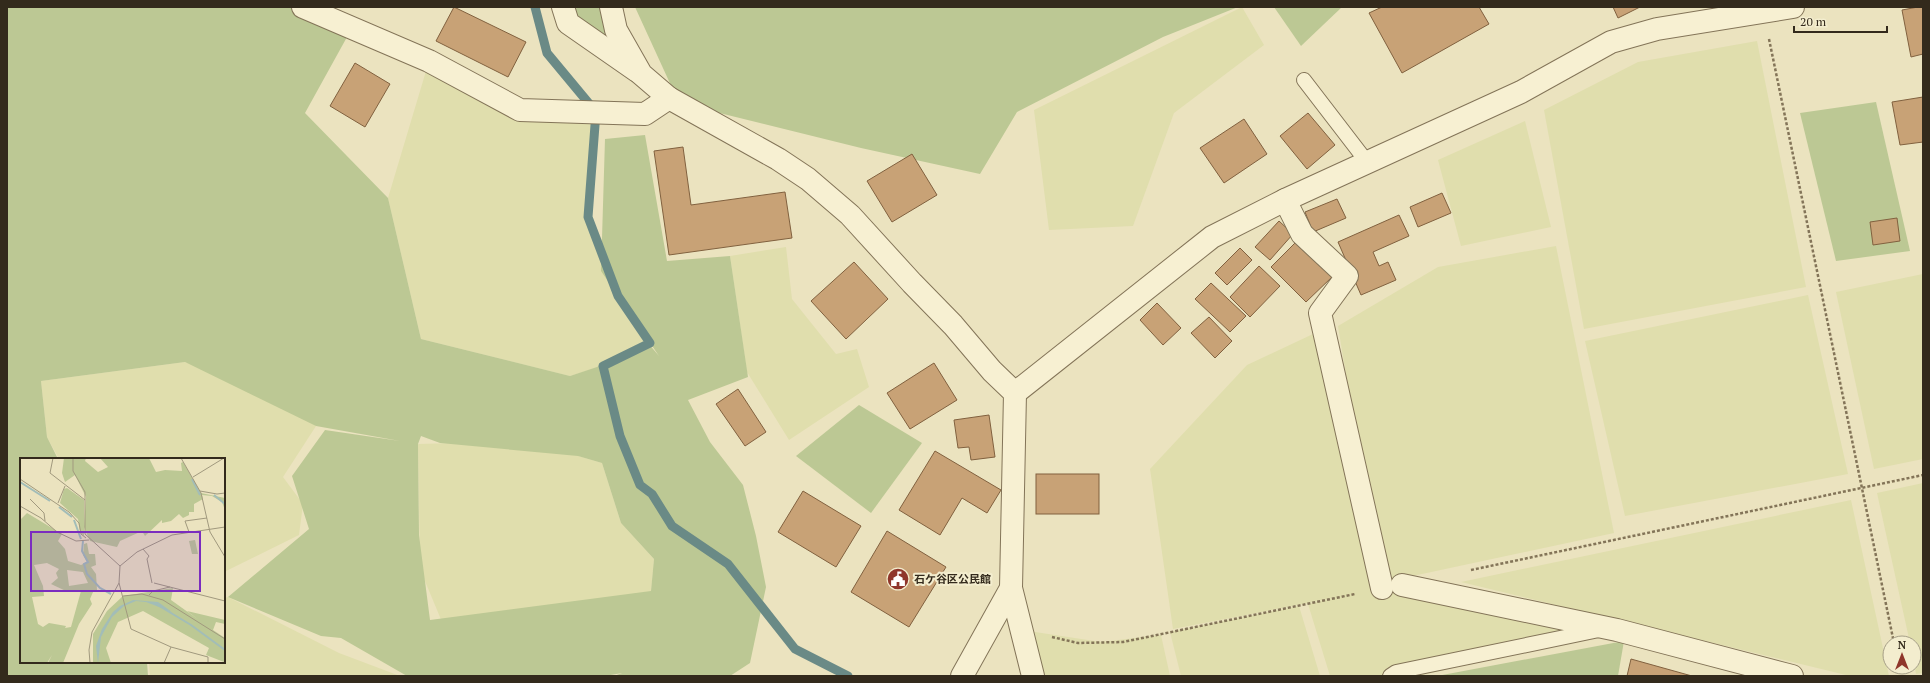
<svg xmlns="http://www.w3.org/2000/svg" width="1930" height="683" viewBox="0 0 1930 683" font-family="'PT Serif','Noto Sans JP',serif">
  <style>
    .farmland { fill: #e0dead }
    .green { fill: #bcc894; fill-rule: evenodd }
    .lines { fill: none; stroke-linecap: round; stroke-linejoin: round }
    .stream { stroke: #6a8a86; stroke-width: 9 }
    .building { fill: #c8a276; stroke: #81613f }
    .lane-casing { stroke: #837458; stroke-width: 16 }
    .street-casing { stroke: #837458; stroke-width: 24 }
    .path { stroke: #837458; stroke-width: 2.5; stroke-dasharray: 3 2; stroke-linecap: butt }
    .lane { stroke: #f7f0d2; stroke-width: 14 }
    .street { stroke: #f7f0d2; stroke-width: 22 }
    .labels { text-anchor: middle; stroke-width: 4; stroke-linejoin: round; paint-order: stroke }
    .poi-label { font-size: 11px; font-weight: bold; fill: #332a1c; stroke: #f3edce; text-anchor: start }
    .inset-river { fill: none; stroke: #a2bdb8; stroke-width: 2 }
    .inset-road { fill: none; stroke: #a1997e; stroke-width: 1 }
    .view { fill: #7b2cbf; fill-opacity: 0.15; stroke: #7b2cbf; stroke-width: 2 }
    .inset-edge { fill: none; stroke: #332a1c; stroke-width: 2 }
  </style>
  <rect width="100%" height="100%" fill="#ebe3bf"/>
  <g class="farmland">
    <path d="M1242 7 1264 45 1174 113 1133 226 1049 230 1034 110Z"/>
    <path d="M1757 41 1806 287 1584 329 1544 110 1638 62Z"/>
    <path d="M429 61 520 110 596 112 589 212 650 343 603 366 570 376 421 339 388 198Z"/>
    <path d="M1525 121 1551 227 1461 246 1438 160Z"/>
    <path d="M1556 246 1614 533 1380 583 1338 326 1438 267Z"/>
    <path d="M786 247 792 299 836 354 857 349 869 387 789 440 747 372 730 256Z"/>
    <path d="M1923 274V459L1874 469 1836 292Z"/>
    <path d="M1808 295 1848 474 1625 516 1585 341Z"/>
    <path d="M1313 334 1373 590 1402 585 1617 630 1418 676H1330L1308 604 1339 597 1173 629 1150 469 1247 365Z"/>
    <path d="M185 362 273 395 316 426 283 477 303 504 299 535 224 572V459H59L47 437 41 381Z"/>
    <path d="M528 441 602 463 621 523 654 559 651 592 442 622 420 569 418 444Z"/>
    <path d="M1923 483V673L1916 674 1914 663V643H1910L1877 493Z"/>
    <path d="M1851 500 1889 676H1850L1461 582Z"/>
    <path d="M228 597 339 653 400 676H150L149 662H224V598Z"/>
    <path d="M1299 606 1320 676H1181L1170 632Z"/>
    <path d="M1022 630 1101 642 1161 635 1170 676H1033Z"/>
  </g>
  <g class="green">
    <path d="M7 7H315L352 28 305 113 388 198 421 339 570 376 597 367 648 343 659 356 601 271 605 139 645 135 667 261 730 256 748 377 688 400 710 442 743 485 756 536 766 587 750 663 730 676H614L622 673 605 676H407L341 638 321 636 228 597 309 529 292 476 325 430 400 441 316 426 185 362 41 381 47 437 58 459H21V662H147L148 676H7ZM421 436 440 443 578 456 602 463 621 523 654 559 651 591 430 620 419 535 418 444Z"/>
    <path d="M567 7H606L611 49Z"/>
    <path d="M635 7H1238L1163 37 1017 112 980 174 861 148 679 103Z"/>
    <path d="M1274 7H1342L1301 46Z"/>
    <path d="M1876 102 1910 251 1836 261 1800 113Z"/>
    <path d="M859 405 922 443 871 513 796 456Z"/>
    <path d="M1624 641 1618 676H1437Z"/>
  </g>
  <g class="lines">
    <path class="stream" d="M535 7 547 53 596 112 588 217 618 296 650 343 603 366 620 436 640 485 652 494 672 526 728 564 795 649 848 676"/>
  </g>
  <g class="building">
    <path d="M454 7 526 42 508 77 436 41Z"/>
    <path d="M1382 7H1479L1489 24 1402 73 1369 13Z"/>
    <path d="M1613 7H1640L1618 18Z"/>
    <path d="M1918 7H1923V54L1911 57 1902 10Z"/>
    <path d="M355 63 390 84 365 127 330 106Z"/>
    <path d="M1923 97V142L1900 145 1892 102Z"/>
    <path d="M1308 113 1335 145 1307 169 1280 136Z"/>
    <path d="M1244 119 1267 154 1224 183 1200 148Z"/>
    <path d="M683 147 691 205 785 192 792 238 669 255 654 151Z"/>
    <path d="M912 154 937 195 892 222 867 181Z"/>
    <path d="M1442 193 1451 213 1418 227 1410 207Z"/>
    <path d="M1337 199 1346 218 1313 232 1305 212Z"/>
    <path d="M1399 215 1409 236 1373 252 1379 266 1388 262 1396 280 1361 295 1338 242Z"/>
    <path d="M1897 218 1900 241 1873 245 1870 222Z"/>
    <path d="M1279 221 1293 234 1270 260 1255 247Z"/>
    <path d="M1296 242 1332 277 1306 302 1271 267Z"/>
    <path d="M1240 248 1252 260 1227 285 1215 273Z"/>
    <path d="M854 262 888 299 846 339 811 301Z"/>
    <path d="M1259 266 1280 286 1250 317 1230 297Z"/>
    <path d="M1211 283 1246 316 1230 332 1195 299Z"/>
    <path d="M1157 303 1181 328 1163 345 1140 320Z"/>
    <path d="M1209 317 1232 341 1215 358 1191 333Z"/>
    <path d="M934 363 957 400 910 429 887 393Z"/>
    <path d="M738 389 766 432 745 446 716 404Z"/>
    <path d="M989 415 995 457 971 460 969 447 958 448 954 420Z"/>
    <path d="M935 451 1001 490 987 513 962 498 940 535 899 510Z"/>
    <rect x="1036" y="474" width="63" height="40"/>
    <path d="M803 491 861 526 836 567 778 532Z"/>
    <path d="M887 531 946 567 909 627 851 592Z"/>
    <path d="M1631 659 1692 676H1627Z"/>
  </g>
  <g class="lines">
    <g class="lane-casing">
      <g id="lane">
        <path d="M1304 80 1367 162"/>
        <path d="M1390 676 1396 672 1599 630"/>
      </g>
    </g>
    <g class="street-casing">
      <g id="street">
        <path d="M303 7 429 61 520 110 645 114 669 98"/>
        <path d="M563 7 568 23 637 71"/>
        <path d="M611 7 616 30 641 74 669 98 778 159 808 179 850 215 912 283 953 325 992 371 1015 393 1011 588 1033 676"/>
        <path d="M1285 200 1302 234 1347 276 1320 313 1382 588"/>
        <path d="M1015 393 1212 237 1285 200 1521 92 1611 42 1657 29 1793 7"/>
        <path d="M1402 585 1617 630 1792 676"/>
        <path d="M962 676 1011 588"/>
      </g>
    </g>
    <g class="path">
      <path d="M1769 39 1894 643"/>
      <path d="M1471 570 1923 475"/>
      <path d="M1052 637 1078 643 1123 642 1355 594"/>
    </g>
    <use href="#lane" class="lane"/>
    <use href="#street" class="street"/>
  </g>
  <defs>
    <g id="civic-disc" transform="scale(1.15)"><circle r="9.5" fill="#8f362b" stroke="#f3edce"/><path d="M-.6-6.5H3V-4.5H.6V-3L4-1V1h2V6H-6V1h2V-1L-.6-3ZM-1.2 2.5V6h2.4V2.5Z" fill="#fff"/></g>
  </defs>
  <g fill-rule="evenodd">
    <use href="#civic-disc" x="898" y="579"/>
  </g>
  <g class="labels">
    <g class="poi-label">
      <text x="914" y="583">石ケ谷区公民館</text>
    </g>
  </g>
  <g transform="translate(20 458)">
    <rect width="205" height="205" fill="#ebe3bf"/>
    <path d="M44 0H66L65 3 78 14 88 9 80 0H129L136 14 145 12 162 13 161 5 163 4 181 35 205 40V52L202 44 192 38 182 37 183 41 174 46V54H169V57L163 60 159 56 151 63 142 65V62L125 78 122 73 100 83 97 89 70 83 64 69 66 39 55 17 45 24 42 15ZM47 30 64 42V78L60 74 58 61 40 45 44 31ZM7 55 42 76 38 83 45 91 48 103 61 107 67 104 63 97 64 86 67 85 69 96H75L76 107 71 109 76 116 77 132 73 134 70 141 72 146 59 166 43 205H28L32 197 27 205H0V62ZM27 105 39 111 36 115 38 120 31 126 48 134 61 133 51 169 45 170 46 168 29 165 23 169 18 166 12 139 24 138 23 128 14 107ZM47 112 63 114 68 125 49 128ZM175 82 178 96H172L169 83ZM153 130 151 142 179 162 167 153 205 162V166L196 164 193 172 205 180 204 204 186 197 189 190 123 153 98 164 86 190 91 205H73V176L87 153 103 138Z" fill="#bcc894" fill-rule="evenodd"/>
    <path d="M113 142 138 144 152 154 126 144 116 143 104 148 92 159 81 179 78 205 76 188 82 171 93 154 100 148Z" fill="#a2bdb8"/>
    <path class="inset-river" d="M172 21 180 37M0 24 30 43M194 37 205 46M39 49 52 59M54 62 61 81M63 83 62 93 68 104 64 106 67 116 80 130 91 136M136 146 171 167 205 192"/>
    <path class="inset-road" d="M33 0 30 15 65 42M53 0V13L65 34V76L100 108 99 125 111 171 151 189 188 199V204M161 0 181 35 190 74 205 99M173 19 204 0M0 21 49 54 59 65 61 76 66 80M180 33 197 36 205 35M10 41 24 55 25 63M38 45 45 28M0 48 21 60 37 74 56 83 69 82M169 74 165 63 187 60M123 91 129 98 127 101 132 125M100 108 117 94 152 77 205 69M134 125 205 143M129 137 133 133 150 129M103 138 122 136 143 142 205 181M70 205 69 192 72 174 99 125M144 205 151 189"/>
    <path class="view" d="M11 74H180V133H11Z"/>
    <rect width="205" height="205" class="inset-edge"/>
  </g>
  <rect width="1930" height="683" fill="none" stroke="#332a1c" stroke-width="16"/>
  <g transform="translate(1902 655)"><circle r="19" fill="#f3edce" stroke="#a69f87"/>
  <path d="M0-3L7 15L0 10L-7 15Z" fill="#8f362b"/>
  <text y="-6" font-size="11" font-weight="bold" text-anchor="middle" fill="#332a1c">N</text>
  </g>
  <path d="M1794 26v6h93v-6" fill="none" stroke="#332a1c" stroke-width="2"/>
  <text x="1800" y="26" font-size="12" fill="#332a1c" stroke="#f3edce" stroke-width="3" paint-order="stroke">20 m</text>
</svg>
